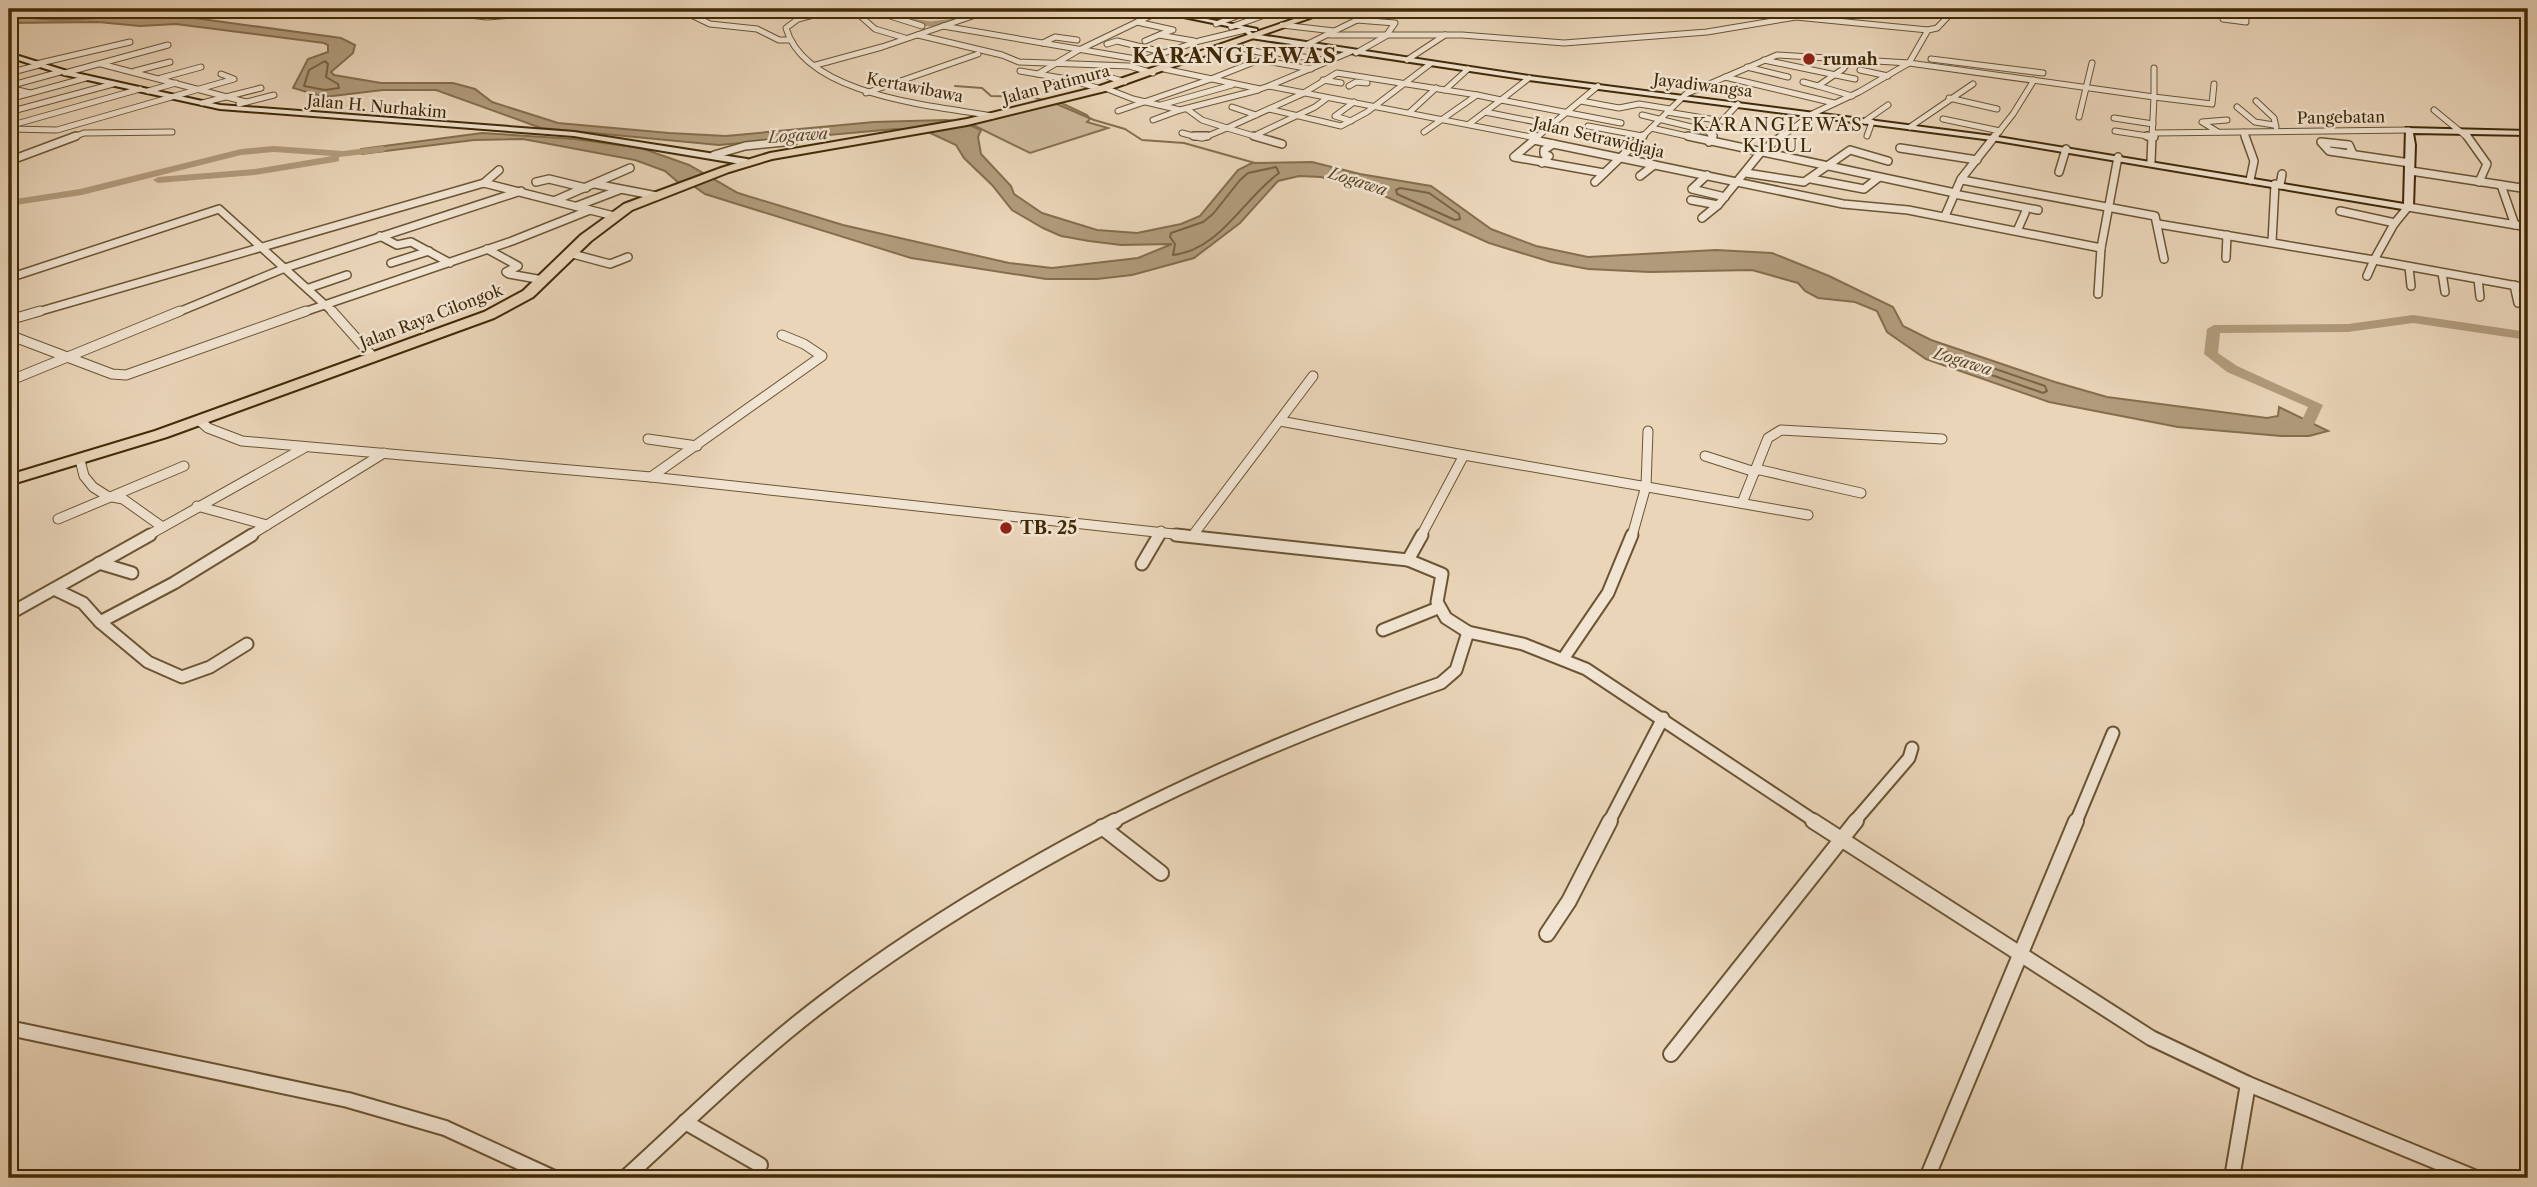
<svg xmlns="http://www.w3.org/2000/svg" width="2537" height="1187" viewBox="0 0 2537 1187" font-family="'Libre Caslon Text',serif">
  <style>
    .green { fill: #cdb89b; stroke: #877150; stroke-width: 2 }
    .water { fill: #b19b7c; stroke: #846e4d; stroke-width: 2 }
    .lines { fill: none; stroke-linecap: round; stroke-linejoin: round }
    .shore { stroke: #796241; stroke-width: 2 }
    .stream { stroke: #846e4d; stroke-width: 2 }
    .canal { stroke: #b19b7c; stroke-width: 5 }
    .river { fill: #b19b7c; fill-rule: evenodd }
    .street-far4-casing { stroke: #6b5533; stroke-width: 7 }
    .street-far3-casing { stroke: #6b5533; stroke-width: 10 }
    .street-far2-casing { stroke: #6b5533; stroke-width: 11 }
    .street-far1-casing { stroke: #6b5533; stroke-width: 15 }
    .street-casing { stroke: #6b5533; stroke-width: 18 }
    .secondary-casing { stroke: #412a06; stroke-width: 4 }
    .highway-casing { stroke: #412a06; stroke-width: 4 }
    .street-far4 { stroke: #f1e4d2; stroke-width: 5 }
    .street-far3 { stroke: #f1e4d2; stroke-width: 7 }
    .street-far2 { stroke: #f1e4d2; stroke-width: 9 }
    .street-far1 { stroke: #f1e4d2; stroke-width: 11 }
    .street { stroke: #f1e4d2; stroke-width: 14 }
    .secondary { fill: #f1e4d2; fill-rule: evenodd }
    .highway { fill: #ead5b9; fill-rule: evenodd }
    .poi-dot { fill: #8f2418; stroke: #f1e4d2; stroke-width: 2.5 }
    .labels { text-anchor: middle; stroke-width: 5; stroke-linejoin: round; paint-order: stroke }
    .far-poi-label { font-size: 16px; font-weight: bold; fill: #412a06; stroke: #f1e4d2; text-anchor: start }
    .far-street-label { font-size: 16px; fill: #412a06; stroke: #f1e4d2 }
    .far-water-label { font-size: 16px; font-style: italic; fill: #5d4624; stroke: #f1e4d2 }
    .far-quarter-label { font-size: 18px; letter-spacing: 2px; fill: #412a06; stroke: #f1e4d2 }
    .poi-label { font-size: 18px; font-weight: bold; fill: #412a06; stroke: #f1e4d2; text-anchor: start }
    .far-district-label { font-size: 21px; font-weight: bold; letter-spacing: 2px; fill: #412a06; stroke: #f1e4d2 }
  </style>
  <rect width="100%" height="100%" fill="#ead5b9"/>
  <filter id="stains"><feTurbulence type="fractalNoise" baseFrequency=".00286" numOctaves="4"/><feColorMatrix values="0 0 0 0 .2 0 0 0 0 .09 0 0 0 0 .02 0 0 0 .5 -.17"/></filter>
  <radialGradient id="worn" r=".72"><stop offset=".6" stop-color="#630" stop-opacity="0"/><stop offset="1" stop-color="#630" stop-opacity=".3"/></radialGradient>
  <path class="green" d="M1057 101 1087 115 1090 119 1087 122 1108 128 1030 153 967 122Z"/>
  <path class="water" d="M136 10 341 38 355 45 353 53 331 72 334 75 381 83H453L475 89 492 102 558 123 669 133 726 136 874 122 945 120 960 121 981 130 978 137 981 154 1011 186 1014 194 1042 213 1097 230 1137 233 1181 224 1200 216 1238 170 1252 163 1312 162 1360 174 1431 186 1491 229 1536 246 1588 257 1716 250 1772 253 1829 276 1893 307 1903 326 1931 340 2055 382 2107 397 2267 418 2278 416 2279 407 2328 431 2309 436H2281L2178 427 2049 402 1926 359 1887 332 1877 311 1855 302 1818 298 1805 291 1798 283 1752 270 1650 272 1588 269 1551 262 1489 243 1369 189 1321 177 1299 176 1278 181 1240 223 1194 258 1132 275 1097 279H1046L911 258 705 194 692 185 679 183 665 171 635 160 523 139 474 140 362 154 361 149 482 133 575 139 641 148 689 165 738 193 843 225 1009 263 1052 268 1138 258 1172 244 1121 245 1089 241 1061 236 1043 228 1012 210 992 185 964 158 956 145 926 131 895 129 719 145 541 128 436 90H383L324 97 293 88 308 59 328 52V45L324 43 176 24 140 26 98 22 9 23V13C48 25 93 17 133 16L137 14 130 12Z"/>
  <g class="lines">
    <g class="shore">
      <path d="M325 61 328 64 326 77 338 84 339 88 325 90 304 86 309 70Z"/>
      <path d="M1276 167 1279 173C1243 199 1220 250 1173 255L1175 244 1170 237 1171 233 1203 222 1213 214 1240 180 1248 173Z"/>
      <path d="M1400 188 1429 193 1459 214 1460 219 1455 220 1397 194 1396 190Z"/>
      <path d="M1946 352 2045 386 2047 391 2043 393 1943 358 1941 354Z"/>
    </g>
    <g class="stream">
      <path d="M110 9 131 11"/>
      <path d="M955 86 982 88 991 96 1032 97 1046 101"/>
      <path d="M1052 102 1094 120 1125 129 1142 140 1184 143 1255 163"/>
    </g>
    <path class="canal" d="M911 21 931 24 955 21"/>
    <g class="river">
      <path d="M274 146 343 151 383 146 388 149 383 152 339 157V161L335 162 255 175 158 183 153 180 158 177 255 169 332 156 274 152 241 155 82 195 9 206V200L80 189 241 149Z"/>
      <path d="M2413 315 2528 332V340L2413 323 2348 332 2220 333 2218 353 2237 366 2323 405 2312 429 2288 431 2281 427 2283 424 2301 422 2308 407 2227 372 2204 354 2207 329 2214 325 2348 324Z"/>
    </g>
    <g class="street-far4-casing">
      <g id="street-far4">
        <path d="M416 9 487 17 597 9"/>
        <path d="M617 9 632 13 685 12 710 24 757 29 779 40H790"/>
        <path d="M836 9 798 19 786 28C805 96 935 106 993 116"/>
        <path d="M848 9 857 13 875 29 905 38"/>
        <path d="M868 9 922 26"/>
        <path d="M1354 9 1370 12 1357 20 1395 23 1386 36 1356 53"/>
        <path d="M2221 9 2223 19 2246 22 2245 9"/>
        <path d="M1273 11 1305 17"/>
        <path d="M1137 22 1173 30 1161 34"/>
        <path d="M1216 24 1255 9"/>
        <path d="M1282 25 1334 31"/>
        <path d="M943 26 1142 60"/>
        <path d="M1231 27 1281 9"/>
        <path d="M918 35 1002 55 1019 62 1129 66 1153 73"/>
        <path d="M1330 35H1462L1564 43 1707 32 1796 17 1928 30"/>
        <path d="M1145 41 1159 35 1194 41"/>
        <path d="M1043 43 1055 37 1077 40"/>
        <path d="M1107 44 1117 41 1162 52"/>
        <path d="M1228 45 1272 55"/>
        <path d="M1306 45 1357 20"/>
        <path d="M1277 53 1330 61"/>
        <path d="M1851 59 1843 69 1818 86 1852 96"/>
        <path d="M1931 59 2043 73"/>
        <path d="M1260 60 1311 69"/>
        <path d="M1407 60 1445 35"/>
        <path d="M1764 60 1855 79"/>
        <path d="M1137 62 1199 41 1245 30"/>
        <path d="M36 64 130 42"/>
        <path d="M101 64 246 102"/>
        <path d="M816 65 882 47 993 9"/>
        <path d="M1747 67 1788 77"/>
        <path d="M2154 68V97L2212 104 2214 84"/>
        <path d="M1164 69 1260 89 1269 86 1536 138"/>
        <path d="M1860 70 1888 76"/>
        <path d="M135 71 170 62"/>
        <path d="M1020 71 1067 79 1101 89"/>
        <path d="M9 73 39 65"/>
        <path d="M65 73 168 45"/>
        <path d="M1038 74 1077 51 1160 11"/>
        <path d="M1106 76 1125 82"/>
        <path d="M1725 77 1834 103"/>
        <path d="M161 78 201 67"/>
        <path d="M1323 80 1341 83"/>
        <path d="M1803 82 1818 86"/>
        <path d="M9 86 60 72"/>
        <path d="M1269 86 1350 52"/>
        <path d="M1349 86 1356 82 1367 83"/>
        <path d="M9 88 30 93"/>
        <path d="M1105 88 1133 99 1180 110 1258 90"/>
        <path d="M1445 90 1468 69"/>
        <path d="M148 91 176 83"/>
        <path d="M866 93 978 54"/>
        <path d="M1477 95 1501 100 1529 78"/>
        <path d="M1949 98 1997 109"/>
        <path d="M9 99 86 78"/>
        <path d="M1581 101 1619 108 1639 104 1670 109"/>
        <path d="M2256 101 2274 118 2276 127"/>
        <path d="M202 103 261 88"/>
        <path d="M239 104 274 95"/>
        <path d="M1161 105 1232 85"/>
        <path d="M1232 107 1256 115"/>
        <path d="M2237 107 2255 122 2274 125"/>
        <path d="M1187 109 1202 120 1227 128 1302 94 1337 73 1477 95 1424 132"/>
        <path d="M1269 109 1341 126 1367 112 1430 64"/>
        <path d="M2434 110 2468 138"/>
        <path d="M1118 111 1211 79 1299 44"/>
        <path d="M9 112 113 84"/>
        <path d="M1410 112 1436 88"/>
        <path d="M1485 112 1552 125"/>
        <path d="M1667 112 1716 120"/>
        <path d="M1642 115 1708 131 1713 138"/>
        <path d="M2079 117 2092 63"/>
        <path d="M2114 118 2153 124"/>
        <path d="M1943 119 2000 131"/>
        <path d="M1153 120 1180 110"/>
        <path d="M1351 121 1335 116 1354 102"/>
        <path d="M1722 121 1738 104"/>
        <path d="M1865 121 1888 105"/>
        <path d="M1469 124 1501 100 1621 123"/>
        <path d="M9 126 140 89"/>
        <path d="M1588 126 1642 136"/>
        <path d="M1910 127 1973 84"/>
        <path d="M1651 128 1696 138"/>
        <path d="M9 129 57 130 234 79 221 74"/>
        <path d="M2115 131 2154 137"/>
        <path d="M2218 132 2202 122 2227 120"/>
        <path d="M2243 132 2245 138"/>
        <path d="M1182 133 1201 138"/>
        <path d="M2153 133 2409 130"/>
        <path d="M1258 134 1315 107 1327 98"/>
        <path d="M1867 136 1872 122"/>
        <path d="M1537 137 1598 86"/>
        <path d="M71 138 84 133 172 132"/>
        <path d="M1203 138 1227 128 1261 138"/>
        <path d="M1641 138 1686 94 1777 55 1909 63 2154 97 2152 138"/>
        <path d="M1780 138 1812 114 1859 92 1909 63 1928 30 1937 28 1955 9"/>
        <path d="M1994 138 2013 114 2034 80"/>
      </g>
    </g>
    <g class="street-far3-casing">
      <g id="street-far3">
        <path d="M1194 136H1207"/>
        <path d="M1254 136 1282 144"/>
        <path d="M1532 136 1537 137 1534 140 1843 204 1908 210 2101 248 2118 157"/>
        <path d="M1688 136 1955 193"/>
        <path d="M2147 136 2154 137"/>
        <path d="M2245 136 2254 161 2250 180"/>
        <path d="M2467 136 2487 164 2479 182"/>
        <path d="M1534 140 1514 157 1604 173"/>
        <path d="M1709 142 1713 136"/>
        <path d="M1900 148 1977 160"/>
        <path d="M2353 154 2349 145 2321 142 2329 151 2410 163"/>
        <path d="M714 155 745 146 794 141"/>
        <path d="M9 161 76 136"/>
        <path d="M2151 162 2152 136"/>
        <path d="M1542 163 1549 156 1544 154V150L1553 144"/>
        <path d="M2411 171 2528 189"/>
        <path d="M2059 172 2066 149"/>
        <path d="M1746 173 1804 182 1850 150 1888 161"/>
        <path d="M1707 175 1692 189 1725 197"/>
        <path d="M1640 176 1654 165"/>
        <path d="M1811 179 1864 189 1878 178"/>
        <path d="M1962 180 2155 216 2164 259"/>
        <path d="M536 182 549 179 586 188"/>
        <path d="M1595 182 1643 136"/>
        <path d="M484 183 499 170"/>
        <path d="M595 184 657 196"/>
        <path d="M2280 185 2282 174"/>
        <path d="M2501 185 2515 225"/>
        <path d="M1954 194 2038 210"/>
        <path d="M556 200 630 168"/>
        <path d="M1691 200 1718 205 1761 152 1782 136"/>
        <path d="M577 206 619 190"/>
        <path d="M590 210 614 216"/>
        <path d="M2340 211 2395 223"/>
        <path d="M1945 216 1961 179 1995 136"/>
        <path d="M1702 218 1718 205"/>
        <path d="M2158 224 2374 260 2367 276"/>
        <path d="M2528 227 2408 207 2394 224 2374 260 2528 288"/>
        <path d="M2017 231 2025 213"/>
        <path d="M380 236 397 245 411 242 450 263"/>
        <path d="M2272 242 2275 184"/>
        <path d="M487 249 518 266 506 272 509 274 543 280"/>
        <path d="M569 253 610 264 628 257"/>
        <path d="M2226 258 2227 235"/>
        <path d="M391 263 429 251"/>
        <path d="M2409 267 2411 286"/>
        <path d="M2442 273 2445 292"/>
        <path d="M9 278 219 209 334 313"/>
        <path d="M2478 279 2480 297"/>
        <path d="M2514 285 2518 303"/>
        <path d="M309 288 347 275"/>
        <path d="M2098 294 2101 248"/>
        <path d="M34 313 484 183 590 210 512 241 301 313"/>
        <path d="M176 313 285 268 521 191"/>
      </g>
    </g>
    <g class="street-far2-casing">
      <g id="street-far2">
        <path d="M332 311 373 357"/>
        <path d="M9 320 40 311"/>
        <path d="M9 335 112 374 126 375 306 311"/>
        <path d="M9 381 180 311"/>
        <path d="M200 421 208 428 242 441 651 477 1192 536"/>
        <path d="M1280 421 1464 455"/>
        <path d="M648 439 697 446"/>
        <path d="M1705 456 1755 472"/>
        <path d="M80 460 84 476 93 487 107 496 123 499 161 526"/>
        <path d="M1756 469 1861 493"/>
        <path d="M651 477 822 356 804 344 782 335"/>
        <path d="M1742 503 1768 438 1781 430 1942 439"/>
        <path d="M197 506 267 525"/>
        <path d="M58 519 184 466"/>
        <path d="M1193 535 1313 376"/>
        <path d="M147 536 304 448"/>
        <path d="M249 536 384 453"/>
        <path d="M1158 536 1161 531"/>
        <path d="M1421 536 1464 455 1808 515"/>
        <path d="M1632 536 1646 486 1648 431"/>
      </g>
    </g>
    <g class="street-far1-casing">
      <g id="street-far1">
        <path d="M1176 535 1408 560 1442 574 1437 602 1446 618 1468 632 1523 644 1586 669 1816 822"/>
        <path d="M1408 560 1422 535"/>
        <path d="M99 563 132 573"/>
        <path d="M1142 564 1159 535"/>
        <path d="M54 589 83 603 100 622 174 583 252 535"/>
        <path d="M9 614 150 535"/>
        <path d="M100 622 148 662 182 677 210 667 247 644"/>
        <path d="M1383 630 1438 608"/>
        <path d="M1563 659 1608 593 1632 535"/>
        <path d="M1112 822C1218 767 1328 722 1441 683L1456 670 1468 632"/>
        <path d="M1609 822 1663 718"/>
        <path d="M1854 822 1909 758 1912 748"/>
        <path d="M2076 822 2113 733"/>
      </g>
    </g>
    <g class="street-casing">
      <g id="street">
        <path d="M1813 821 2151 1038 2248 1084 2476 1178"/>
        <path d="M1102 827 1161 873"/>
        <path d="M1547 934 1569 901 1610 821"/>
        <path d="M9 1028 348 1100 445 1128 554 1178"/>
        <path d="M1671 1054 1856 821"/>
        <path d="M685 1122 760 1165"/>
        <path d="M625 1178C690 1119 753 1056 823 1003 915 933 1013 874 1115 821"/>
        <path d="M1927 1178 2076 821"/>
        <path d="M2232 1178 2248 1084"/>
      </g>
    </g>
    <g class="secondary-casing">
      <g id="secondary">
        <path d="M1145 9H1157L1257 29V31H1250L1253 34 1529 76 1992 136 2404 204 2406 128 2528 131V135L2413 133 2415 145 2413 207 2408 210 1992 140 1529 80 1251 38 1242 29Z"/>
        <path d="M9 53 67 71 220 105 574 132 747 159 751 162 747 165 574 136 220 109 65 75 9 57Z"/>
      </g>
    </g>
    <g class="highway-casing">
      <path id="highway" d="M1323 9H1335L1105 91 967 125 772 159 729 172 632 210 591 241 533 297 494 318 167 437 9 485V475L155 431 484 312 523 291 581 235 624 204 721 168 770 153 967 119 1097 87Z"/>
    </g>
    <use href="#street-far4" class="street-far4"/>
    <use href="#street-far3" class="street-far3"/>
    <use href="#street-far2" class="street-far2"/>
    <use href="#street-far1" class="street-far1"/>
    <use href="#street" class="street"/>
    <use href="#secondary" class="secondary"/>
    <use href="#highway" class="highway"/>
  </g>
  <g class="poi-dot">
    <circle cx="1809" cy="59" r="7"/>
    <circle cx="1006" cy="528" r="7"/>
  </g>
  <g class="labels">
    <g class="far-poi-label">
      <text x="1823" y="65">rumah</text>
    </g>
    <g class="far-street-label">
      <text transform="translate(1056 84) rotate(-15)" y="6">Jalan Patimura</text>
      <text transform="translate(1703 85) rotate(7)" y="6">Jayadiwangsa</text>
      <text transform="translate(915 87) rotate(11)" y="6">Kertawibawa</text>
      <text transform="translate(377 106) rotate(5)" y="6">Jalan H. Nurhakim</text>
      <text transform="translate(2341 117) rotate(-1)" y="6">Pangebatan</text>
      <text transform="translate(1599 137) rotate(13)" y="6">Jalan Setrawidjaja</text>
      <text transform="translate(431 316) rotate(-21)" y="6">Jalan Raya Cilongok</text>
    </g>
    <g class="far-water-label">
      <text transform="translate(798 135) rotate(-4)" y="6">Logawa</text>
      <text transform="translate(1358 181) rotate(18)" y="6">Logawa</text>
      <text transform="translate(1963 361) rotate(17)" y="6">Logawa</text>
    </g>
    <g class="far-quarter-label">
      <text x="1778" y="131">KARANGLEWAS<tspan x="1778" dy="21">KIDUL</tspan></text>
    </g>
    <g class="poi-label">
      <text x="1020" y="534">TB. 25</text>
    </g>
    <g class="far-district-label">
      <text x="1235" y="63">KARANGLEWAS</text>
    </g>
  </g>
  <rect width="2537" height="1187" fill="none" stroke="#ead5b9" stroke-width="35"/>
  <rect x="10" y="10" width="2516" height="1166" fill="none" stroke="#412a06" stroke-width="3.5"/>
  <rect x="18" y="18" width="2502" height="1152" fill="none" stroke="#412a06" stroke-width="2"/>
  <rect width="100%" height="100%" filter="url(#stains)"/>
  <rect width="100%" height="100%" fill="url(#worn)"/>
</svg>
